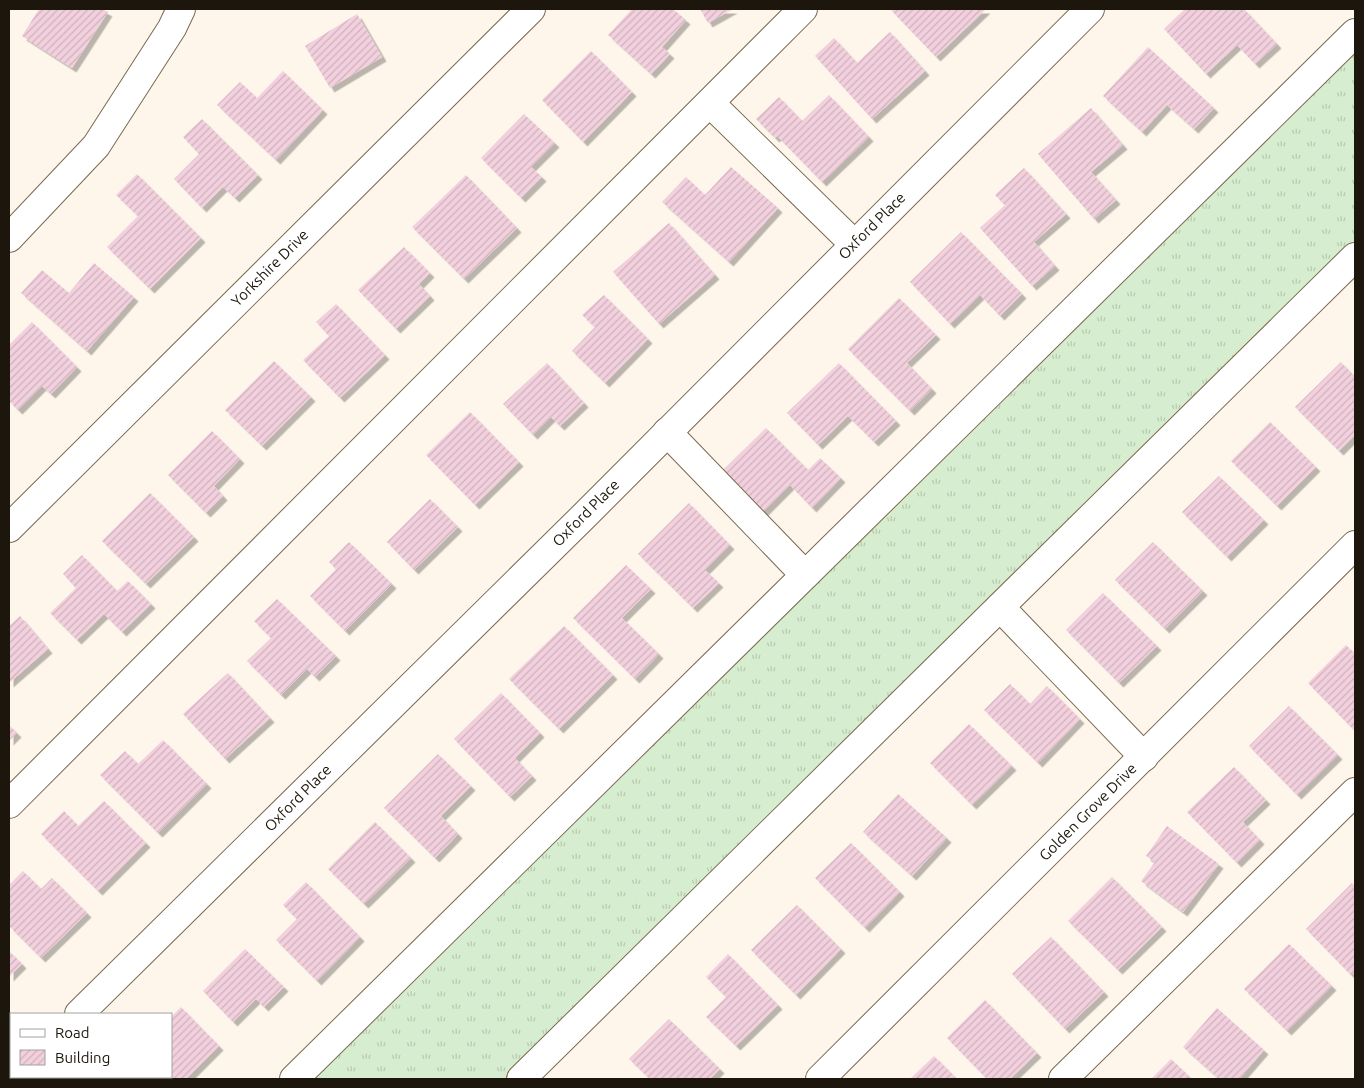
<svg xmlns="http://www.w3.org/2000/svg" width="1364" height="1088" viewBox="0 0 1364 1088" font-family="Ubuntu,sans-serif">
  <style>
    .grass { fill: url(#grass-tufts) }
    .building { fill: url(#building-hatch); filter: url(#shadow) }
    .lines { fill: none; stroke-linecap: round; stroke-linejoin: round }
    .minor-casing { stroke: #796950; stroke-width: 30 }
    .minor { stroke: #fff; stroke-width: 28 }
    .labels { text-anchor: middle; stroke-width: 5; stroke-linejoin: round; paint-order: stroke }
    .street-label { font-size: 15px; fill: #1c160c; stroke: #fff }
  </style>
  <defs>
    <pattern id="grass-tufts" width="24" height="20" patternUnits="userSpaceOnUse" patternTransform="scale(1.25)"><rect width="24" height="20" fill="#d7edcf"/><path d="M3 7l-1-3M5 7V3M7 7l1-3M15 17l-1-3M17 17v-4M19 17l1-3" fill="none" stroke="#b8cab1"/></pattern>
    <pattern id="building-hatch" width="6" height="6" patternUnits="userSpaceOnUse" patternTransform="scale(1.25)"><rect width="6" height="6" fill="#f2d0de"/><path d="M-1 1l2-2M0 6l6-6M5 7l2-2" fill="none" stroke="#cfb2bd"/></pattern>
    <filter id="shadow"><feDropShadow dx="4.5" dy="4.5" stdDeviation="0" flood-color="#0004"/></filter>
  </defs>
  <rect width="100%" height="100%" fill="#fef6eb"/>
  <path class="grass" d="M1355 33V257L521 1079H294Z"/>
  <g class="building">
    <path d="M39 9H102L108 12 72 68 22 36Z"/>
    <path d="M632 9H673L686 20 662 47 670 54 651 74 608 35Z"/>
    <path d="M700 9H733L708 23Z"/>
    <path d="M890 9H986L936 57Z"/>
    <path d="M1185 9H1244L1277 44 1255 64 1237 45 1206 74 1164 29Z"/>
    <path d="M357 14 382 57 330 88 305 46Z"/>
    <path d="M890 32 925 71 872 119 815 56 834 38 857 63Z"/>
    <path d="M1148 47 1214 108 1194 129 1167 105 1142 132 1103 96Z"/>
    <path d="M591 51 632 92 583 142 542 100Z"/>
    <path d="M283 71 323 110 276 160 217 105 240 82 257 98Z"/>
    <path d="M829 95 869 137 822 182 777 136 775 138 756 119 779 97 802 121Z"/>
    <path d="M1091 108 1123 145 1091 172 1116 200 1094 219 1038 154Z"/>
    <path d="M524 114 555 143 531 167 542 177 521 198 481 158Z"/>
    <path d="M202 119 258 175 235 198 223 187 202 208 174 179 199 154 183 137Z"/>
    <path d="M731 167 778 208 729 262 662 202 686 177 705 195Z"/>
    <path d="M1024 168 1066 214 1034 242 1055 266 1032 286 980 228 1005 205 995 195Z"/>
    <path d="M137 174 201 238 150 289 107 247 138 216 116 195Z"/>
    <path d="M466 175 517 228 464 279 412 227Z"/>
    <path d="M669 223 715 275 659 324 613 272Z"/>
    <path d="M961 232 1022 294 1000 316 980 295 950 324 910 282Z"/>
    <path d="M404 247 430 273 419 284 430 296 396 329 358 290Z"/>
    <path d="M94 263 134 297 87 351 21 293 42 270 69 293Z"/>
    <path d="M604 295 648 339 605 383 572 351 595 327 582 315Z"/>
    <path d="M899 298 936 335 907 363 932 389 910 411 848 349Z"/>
    <path d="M336 304 385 355 340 398 303 360 329 336 316 322Z"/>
    <path d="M32 322 77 367 51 394 42 386 18 410 9 401V345Z"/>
    <path d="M274 361 311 397 262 446 225 410Z"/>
    <path d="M1341 362 1355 377V435L1339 451 1295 407Z"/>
    <path d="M547 363 584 403 560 426 551 417 533 435 503 404Z"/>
    <path d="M839 363 896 421 874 442 848 416 818 445 787 413Z"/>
    <path d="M470 412 519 462 475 505 426 455Z"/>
    <path d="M1270 422 1316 467 1277 506 1231 461Z"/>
    <path d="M766 428 808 470 820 458 841 478 812 508 790 485 760 515 719 474Z"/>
    <path d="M212 431 240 459 214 486 223 496 206 513 168 475Z"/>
    <path d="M1219 476 1264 520 1227 557 1182 512Z"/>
    <path d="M150 493 194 537 146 584 102 541Z"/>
    <path d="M430 499 458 527 414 570 387 542Z"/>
    <path d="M689 503 730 545 705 570 719 583 693 608 638 554Z"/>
    <path d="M349 542 392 584 345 631 310 596 336 569 329 562Z"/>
    <path d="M1153 542 1203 591 1165 629 1115 580Z"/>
    <path d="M82 555 117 591 128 581 151 604 122 632 104 614 77 640 50 613 76 588 63 574Z"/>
    <path d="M626 565 651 589 622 618 659 654 635 679 573 618Z"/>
    <path d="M1103 593 1157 646 1119 683 1066 630Z"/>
    <path d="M277 599 336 656 315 677 307 669 281 695 247 661 271 638 254 621Z"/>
    <path d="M20 616 48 649 9 683V626Z"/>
    <path d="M564 626 613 675 559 729 509 679Z"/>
    <path d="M1346 645 1355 654V731L1308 683Z"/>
    <path d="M228 673 270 718 225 759 183 714Z"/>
    <path d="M1010 684 1030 704 1047 686 1080 719 1038 763 984 710Z"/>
    <path d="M501 693 540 733 515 758 532 776 510 797 454 739Z"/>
    <path d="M1289 706 1338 755 1297 795 1249 746Z"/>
    <path d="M969 724 1012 766 972 805 930 763Z"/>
    <path d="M9 725 17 733 9 741Z"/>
    <path d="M163 740 207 784 158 833 100 775 125 751 138 764Z"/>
    <path d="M438 754 471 786 441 816 458 834 435 858 384 808Z"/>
    <path d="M1234 767 1266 800 1243 822 1260 840 1237 863 1187 812Z"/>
    <path d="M898 794 947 838 912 876 863 832Z"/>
    <path d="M104 801 146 843 98 891 41 834 64 811 78 826Z"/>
    <path d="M375 822 411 858 364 904 328 869Z"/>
    <path d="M1167 826 1219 864 1183 912 1141 881 1155 862 1146 856Z"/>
    <path d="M851 843 900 892 865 928 815 878Z"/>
    <path d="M23 871 41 889 52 878 87 913 41 958 9 926V885Z"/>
    <path d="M1112 877 1162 927 1118 970 1068 921Z"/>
    <path d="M306 882 360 937 317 981 276 940 297 919 283 905Z"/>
    <path d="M1352 883 1355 886V972L1351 975 1306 929Z"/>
    <path d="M797 905 841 949 796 995 751 950Z"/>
    <path d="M1051 937 1104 992 1065 1029 1012 974Z"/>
    <path d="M1289 944 1332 986 1287 1031 1244 989Z"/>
    <path d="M245 949 284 987 264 1007 256 999 233 1022 203 991Z"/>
    <path d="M9 951 22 964 9 977Z"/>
    <path d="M728 954 778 1005 736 1046 706 1017 726 997 706 977Z"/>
    <path d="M985 1000 1037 1053 1010 1079H987L947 1038Z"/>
    <path d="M181 1007 219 1046 186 1079H162L159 1077H171V1017Z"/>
    <path d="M1217 1008 1264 1050 1239 1079H1219L1183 1047Z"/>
    <path d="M669 1019 720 1069 710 1079H650L629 1059Z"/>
    <path d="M934 1056 957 1079H910Z"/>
    <path d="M1171 1059 1192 1079H1151Z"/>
  </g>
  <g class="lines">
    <g class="minor-casing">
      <g id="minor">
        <path d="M710 103 854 244"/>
        <path d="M9 238 96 146 172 28 181 9"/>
        <path d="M667 432 805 575"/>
        <path d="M9 528 531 9"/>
        <path d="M1000 607 1144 757"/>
        <path d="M9 804 803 9"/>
        <path d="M79 1014 586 514 1090 9"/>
        <path d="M13 1079 16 1077"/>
        <path d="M294 1079 1355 33"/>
        <path d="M521 1079 1355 257"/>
        <path d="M820 1079 1355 545"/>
        <path d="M1063 1079 1355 792"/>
      </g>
    </g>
    <use href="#minor" class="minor"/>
  </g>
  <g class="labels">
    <g class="street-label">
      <text transform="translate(872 226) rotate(-45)" y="5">Oxford Place</text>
      <text transform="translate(270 268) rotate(-45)" y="5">Yorkshire Drive</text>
      <text transform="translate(586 513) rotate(-45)" y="5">Oxford Place</text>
      <text transform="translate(298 798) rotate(-45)" y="5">Oxford Place</text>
      <text transform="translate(1088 812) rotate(-45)" y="5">Golden Grove Drive</text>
    </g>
  </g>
  <rect width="1364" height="1088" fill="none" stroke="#1c160c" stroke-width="20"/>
  <rect x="10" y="1013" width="162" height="65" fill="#ffffff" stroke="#a4a29e"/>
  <rect x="20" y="1029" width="25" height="8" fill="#ffffff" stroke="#a4a29e"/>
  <text x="55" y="1038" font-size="15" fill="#1c160c">Road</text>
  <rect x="20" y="1050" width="25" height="15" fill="url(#building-hatch)" stroke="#a4a29e"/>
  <text x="55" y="1063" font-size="15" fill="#1c160c">Building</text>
</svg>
